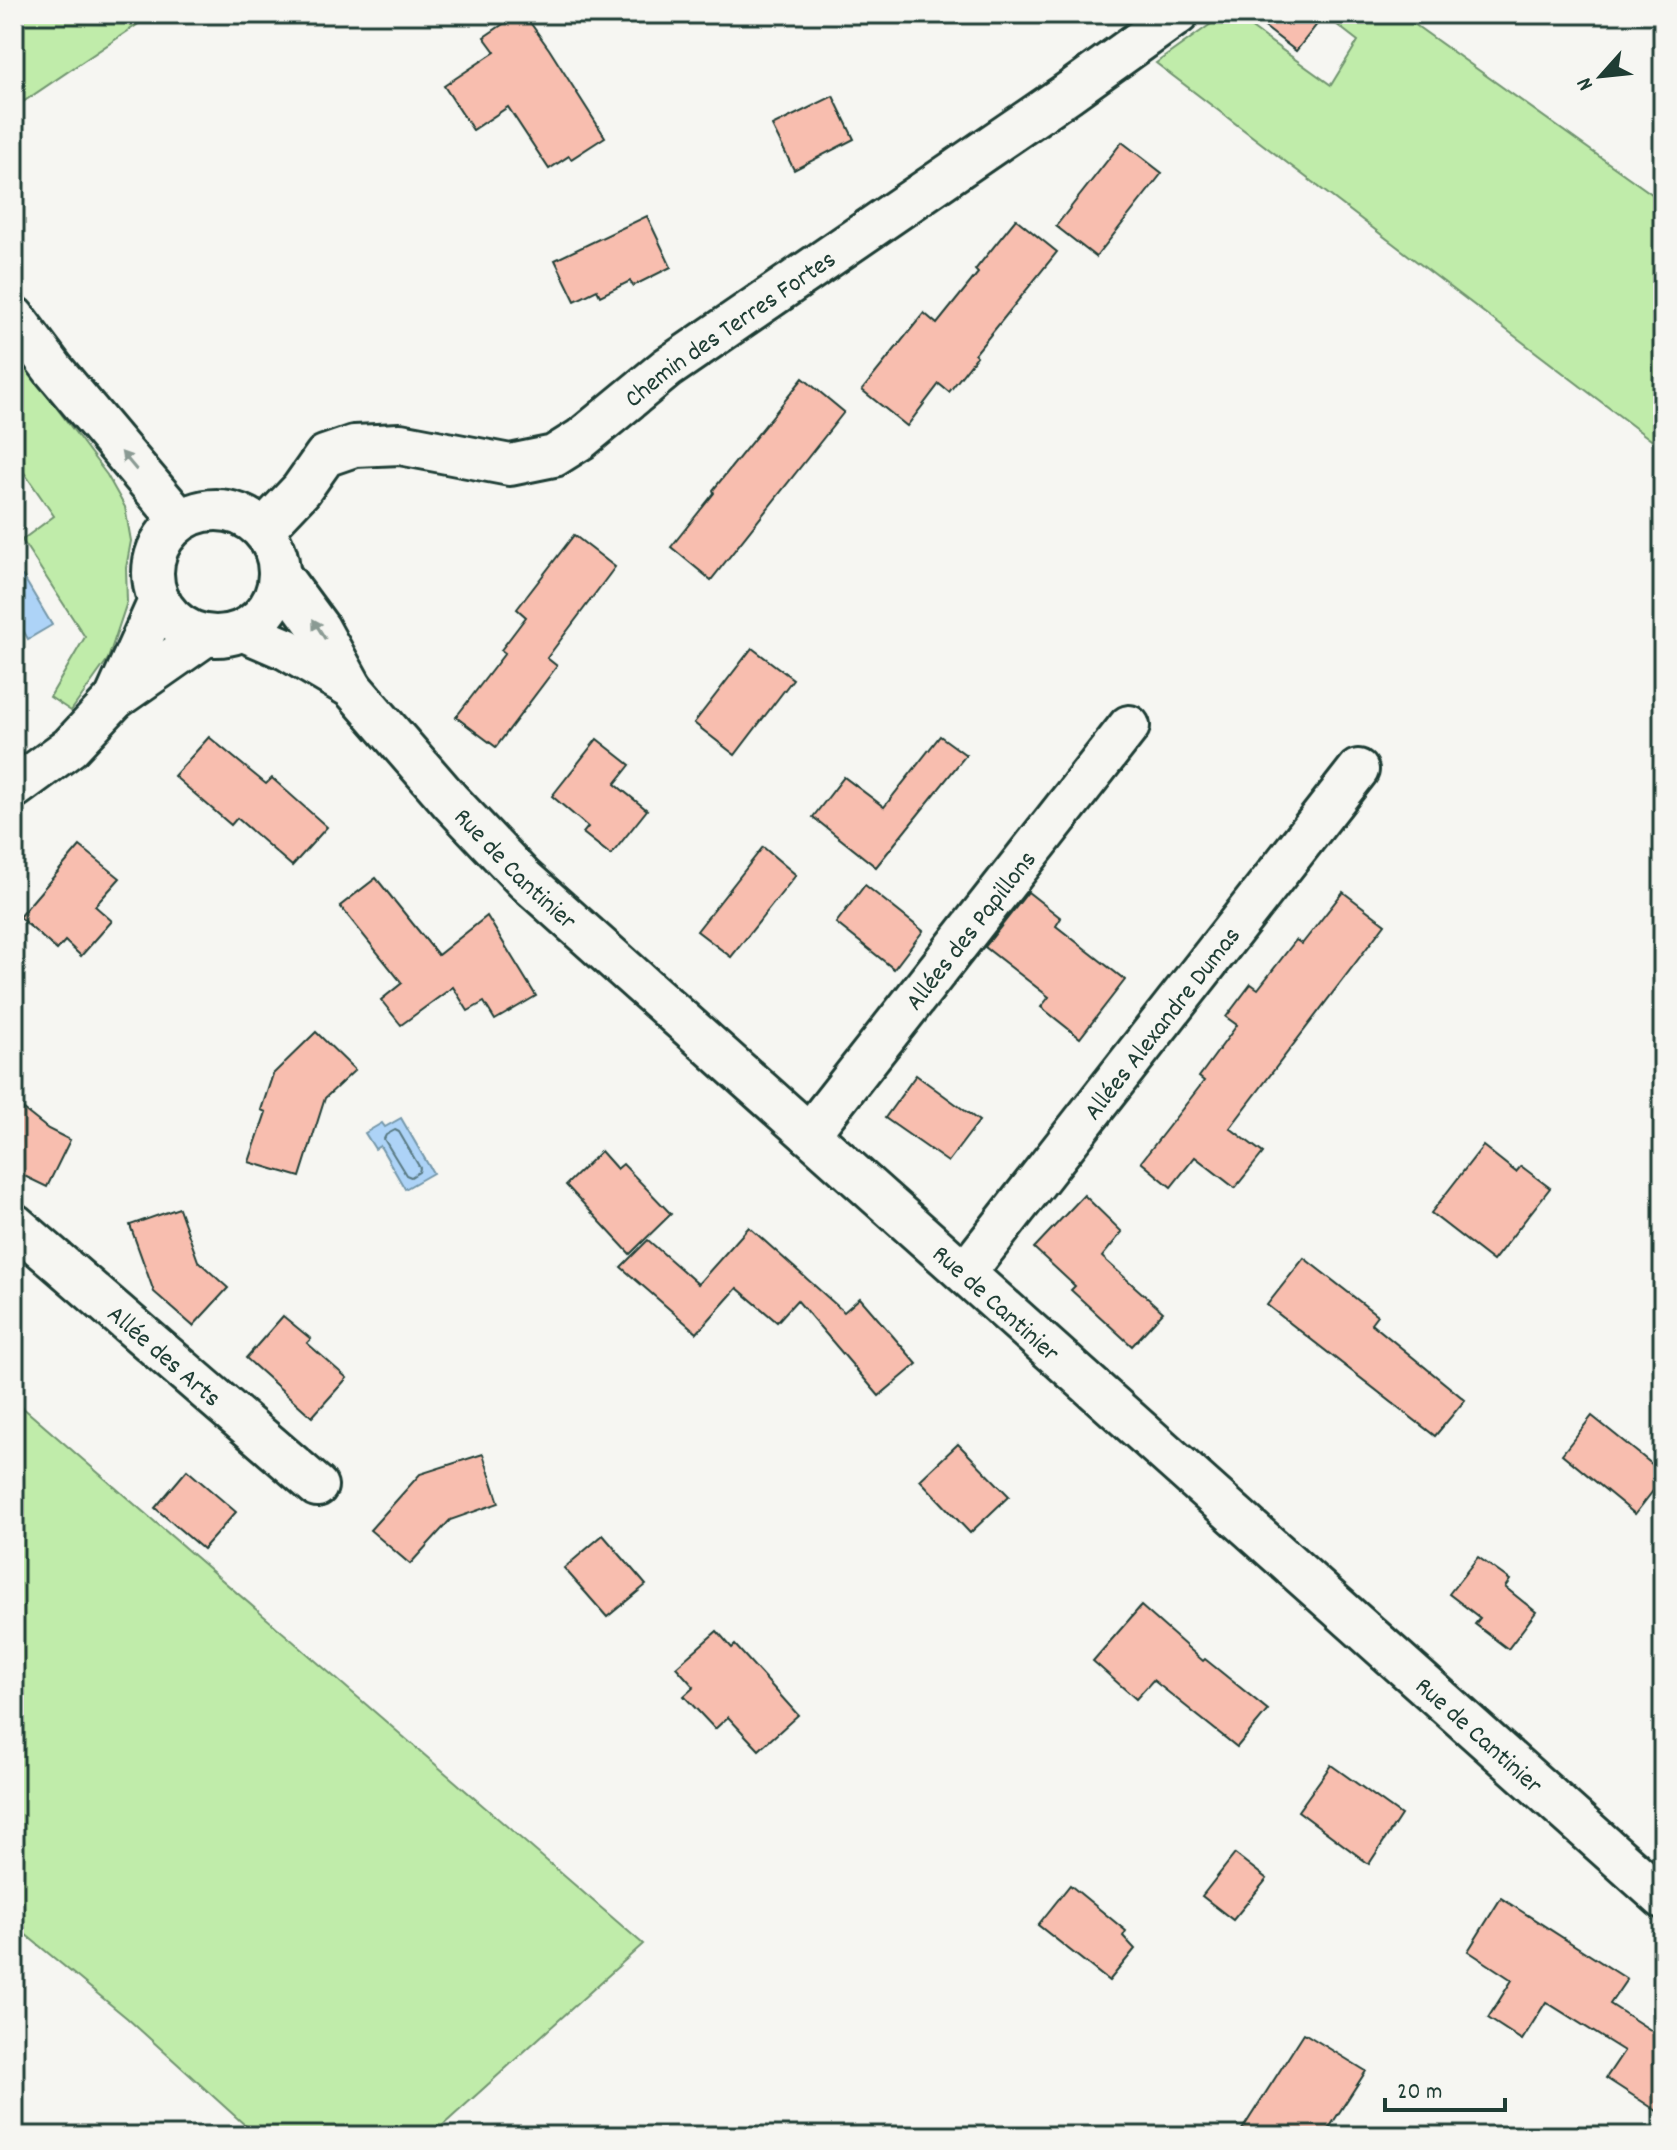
<svg xmlns="http://www.w3.org/2000/svg" width="1677" height="2150" viewBox="0 0 1677 2150" font-family="Dekko,sans-serif">
  <style>
    .green { fill: #c0ecaa; stroke: #70946f; stroke-width: 2 }
    .water { fill: #add3f7; stroke: #7497a9; stroke-width: 2 }
    .lines { fill: none; stroke-linecap: round; stroke-linejoin: round }
    .shore { stroke: #587982; stroke-width: 2 }
    .building { fill: #f8beaf; stroke: #1f3d34; stroke-width: 2 }
    .street-casing { stroke: #1f3d34; stroke-width: 46 }
    .street { stroke: #f6f6f2; stroke-width: 40 }
    .oneway { fill: #8a9a93 }
    .labels { text-anchor: middle; stroke-width: 6; stroke-linejoin: round; paint-order: stroke }
    .street-label { font-size: 26px; fill: #1f3d34; stroke: #f6f6f2 }
  </style>
  <rect width="100%" height="100%" fill="#f6f6f2"/>
  <filter id="ink" filterUnits="userSpaceOnUse"><feTurbulence type="fractalNoise" baseFrequency=".0125" numOctaves="2"/><feDisplacementMap in="SourceGraphic" scale="16" xChannelSelector="R" yChannelSelector="G"/><feConvolveMatrix kernelMatrix="1 2 1 2 8 2 1 2 1" color-interpolation-filters="sRGB"/></filter>
  <g filter="url(#ink)">
    <g class="green">
      <path d="M14 14H153L14 108Z"/>
      <path d="M1225 14H1232L1331 85 1358 41 1323 14H1400L1663 202V449L1156 63Z"/>
      <path d="M14 351 107 475 125 507 131 541 126 568 127 602 108 659 71 711 50 697 85 637 22 540 54 516 14 458Z"/>
      <path d="M14 1400 643 1944 431 2136H257L127 2018 14 1925Z"/>
    </g>
    <g class="water">
      <path d="M14 576 16 580 23 576 52 625 28 639 14 614Z"/>
      <path d="M401 1118 433 1173 405 1189 380 1146 375 1149 365 1133 382 1123 385 1127Z"/>
    </g>
    <g class="lines">
      <path class="shore" d="M395 1130 399 1132 420 1168 419 1172 411 1177 406 1175 384 1139 386 1135Z"/>
    </g>
    <g class="building">
      <path d="M518 14H524L549 49 605 137 571 159 569 156 549 169 508 107 473 130 444 86 495 52 484 37Z"/>
      <path d="M1248 14H1325L1296 51Z"/>
      <path d="M833 96 854 139 794 170 772 126Z"/>
      <path d="M1122 142 1162 173 1096 257 1056 226Z"/>
      <path d="M647 216 671 267 633 286 630 281 600 296 597 290 575 301 555 260Z"/>
      <path d="M1016 219 1057 252 975 354 977 356 949 392 939 384 907 426 862 390 924 313 937 324 978 273 975 270Z"/>
      <path d="M803 378 844 412 711 580 671 547 714 493 713 490Z"/>
      <path d="M574 535 615 567 547 658 557 666 496 747 456 717 505 653 501 650 526 617 517 609Z"/>
      <path d="M752 648 793 679 735 755 694 723Z"/>
      <path d="M940 736 966 755 876 867 813 817 844 777 884 807Z"/>
      <path d="M209 737 266 784 272 778 327 827 292 866 237 818 231 825 174 776Z"/>
      <path d="M597 739 630 765 615 784 647 810 611 855 583 833 588 827 552 796Z"/>
      <path d="M80 846 120 878 95 906 112 921 81 956 65 941 57 950 19 917Z"/>
      <path d="M763 847 796 875 731 957 697 931Z"/>
      <path d="M376 878 438 955 487 916 536 996 495 1020 484 1002 468 1011 453 987 401 1025 381 1000 402 983 340 906Z"/>
      <path d="M865 885 923 931 894 969 836 923Z"/>
      <path d="M1028 892 1061 918 1056 926 1125 980 1080 1038 1041 1007 1049 997 985 947Z"/>
      <path d="M1343 892 1385 924 1230 1128 1263 1153 1235 1188 1195 1157 1171 1187 1141 1162 1204 1081 1199 1077 1237 1025 1226 1017 1251 984 1258 989 1296 940 1302 944Z"/>
      <path d="M316 1032 355 1070 325 1098 300 1177 249 1162 266 1112 261 1110 273 1074Z"/>
      <path d="M916 1075 979 1121 948 1162 885 1118Z"/>
      <path d="M14 1102 48 1129 70 1140 47 1187 14 1171Z"/>
      <path d="M1483 1146 1516 1172 1521 1166 1550 1188 1493 1261 1431 1213Z"/>
      <path d="M601 1151 617 1169 623 1164 671 1214 630 1254 566 1185Z"/>
      <path d="M1084 1195 1122 1232 1102 1257 1163 1312 1132 1346 1071 1290 1075 1286 1034 1248Z"/>
      <path d="M179 1208 198 1261 228 1288 193 1326 154 1292 130 1225Z"/>
      <path d="M749 1227 844 1312 860 1298 917 1364 879 1396 797 1300 777 1322 737 1288 697 1333 621 1267 648 1240 698 1284Z"/>
      <path d="M1304 1258 1377 1315 1371 1323 1465 1400 1435 1436 1267 1305Z"/>
      <path d="M283 1316 311 1339 307 1343 347 1378 312 1417 246 1358Z"/>
      <path d="M1592 1416 1663 1473V1478L1635 1514 1562 1454Z"/>
      <path d="M958 1444 1009 1496 970 1533 920 1480Z"/>
      <path d="M483 1454 499 1503 450 1520 410 1564 370 1530 420 1474Z"/>
      <path d="M187 1470 236 1512 203 1549 155 1508Z"/>
      <path d="M603 1535 646 1585 607 1617 564 1568Z"/>
      <path d="M1478 1557 1510 1580 1505 1587 1536 1612 1508 1649 1475 1624 1480 1618 1449 1594Z"/>
      <path d="M1141 1606 1203 1661 1205 1659 1268 1710 1237 1747 1153 1680 1136 1699 1093 1661Z"/>
      <path d="M717 1631 732 1648 735 1645 798 1715 759 1750 728 1717 715 1729 684 1696 694 1687 676 1667Z"/>
      <path d="M1331 1765 1401 1815 1369 1864 1298 1811Z"/>
      <path d="M1235 1854 1267 1879 1233 1920 1202 1896Z"/>
      <path d="M1070 1885 1126 1931 1123 1936 1135 1949 1109 1981 1038 1925Z"/>
      <path d="M1501 1898 1627 1979 1610 2004 1663 2038V2115L1606 2078 1624 2051 1546 2002 1522 2040 1488 2018 1512 1980 1468 1951Z"/>
      <path d="M1304 2033 1366 2071 1324 2136H1238Z"/>
    </g>
    <g class="lines">
      <g class="street-casing">
        <g id="street">
          <path d="M14 317 53 369 180 520"/>
          <circle cx="216" cy="573" r="63"/>
          <path id="s1" d="M263 530 301 490 325 456 354 446 400 444 510 465 554 456 581 439 667 368 1068 93 1178 14"/>
          <path id="s2" d="M280 575 319 628 352 688 451 802 524 879 1663 1898"/>
          <path d="M244 631 286 649 352 688"/>
          <path d="M115 699 159 601"/>
          <path d="M14 788 70 747 115 699 205 636"/>
          <path id="s3" d="M809 1134 1129 726"/>
          <path id="s4" d="M14 1224 317 1486"/>
          <path id="s5" d="M965 1273 1358 770"/>
        </g>
      </g>
      <use href="#street" class="street"/>
    </g>
    <defs><path id="oneway-solid" d="M-6-.8H1V-3.2L6.5 0L1 3.2V.8H-6Z" transform="scale(2)"/></defs>
    <g class="oneway">
      <use href="#oneway-solid" transform="translate(129 461) rotate(-130)"/>
      <use href="#oneway-solid" transform="translate(319 629) rotate(-122)"/>
    </g>
  </g>
  <g class="labels">
    <g class="street-label">
      <text dy="9" stroke="none"><textPath href="#s1" startOffset="548">Chemin des Terres Fortes</textPath></text>
      <text dy="9" stroke="none"><textPath href="#s2" startOffset="378">Rue de Cantinier</textPath></text>
      <text dy="9" stroke="none"><textPath href="#s3" startOffset="260">Allées des Papillons</textPath></text>
      <text dy="9" stroke="none"><textPath href="#s5" startOffset="318">Allées Alexandre Dumas</textPath></text>
      <text dy="9" stroke="none"><textPath href="#s2" startOffset="1026">Rue de Cantinier</textPath></text>
      <text dy="9" stroke="none"><textPath href="#s4" startOffset="200">Allée des Arts</textPath></text>
      <text dy="9" stroke="none"><textPath href="#s2" startOffset="1674">Rue de Cantinier</textPath></text>
    </g>
  </g>
  <rect width="1677" height="2150" fill="none" stroke="#f6f6f2" stroke-width="48"/>
  <rect x="24" y="24" width="1629" height="2102" fill="none" stroke="#1f3d34" stroke-width="3" filter="url(#ink)"/>
  <g transform="translate(1601 76) rotate(243)" stroke="#f6f6f2" stroke-width="6" paint-order="stroke">
  <path d="M0-6L14 30L0 20L-14 30Z" fill="#1f3d34"/>
  <text y="-12" font-size="22" font-weight="bold" text-anchor="middle" fill="#1f3d34">N</text>
  </g>
  <path d="M1385 2098v12h120v-12" fill="none" stroke="#1f3d34" stroke-width="4"/>
  <text x="1397" y="2098" font-size="24" fill="#1f3d34" stroke="#f6f6f2" stroke-width="6" paint-order="stroke">20 m</text>
</svg>
